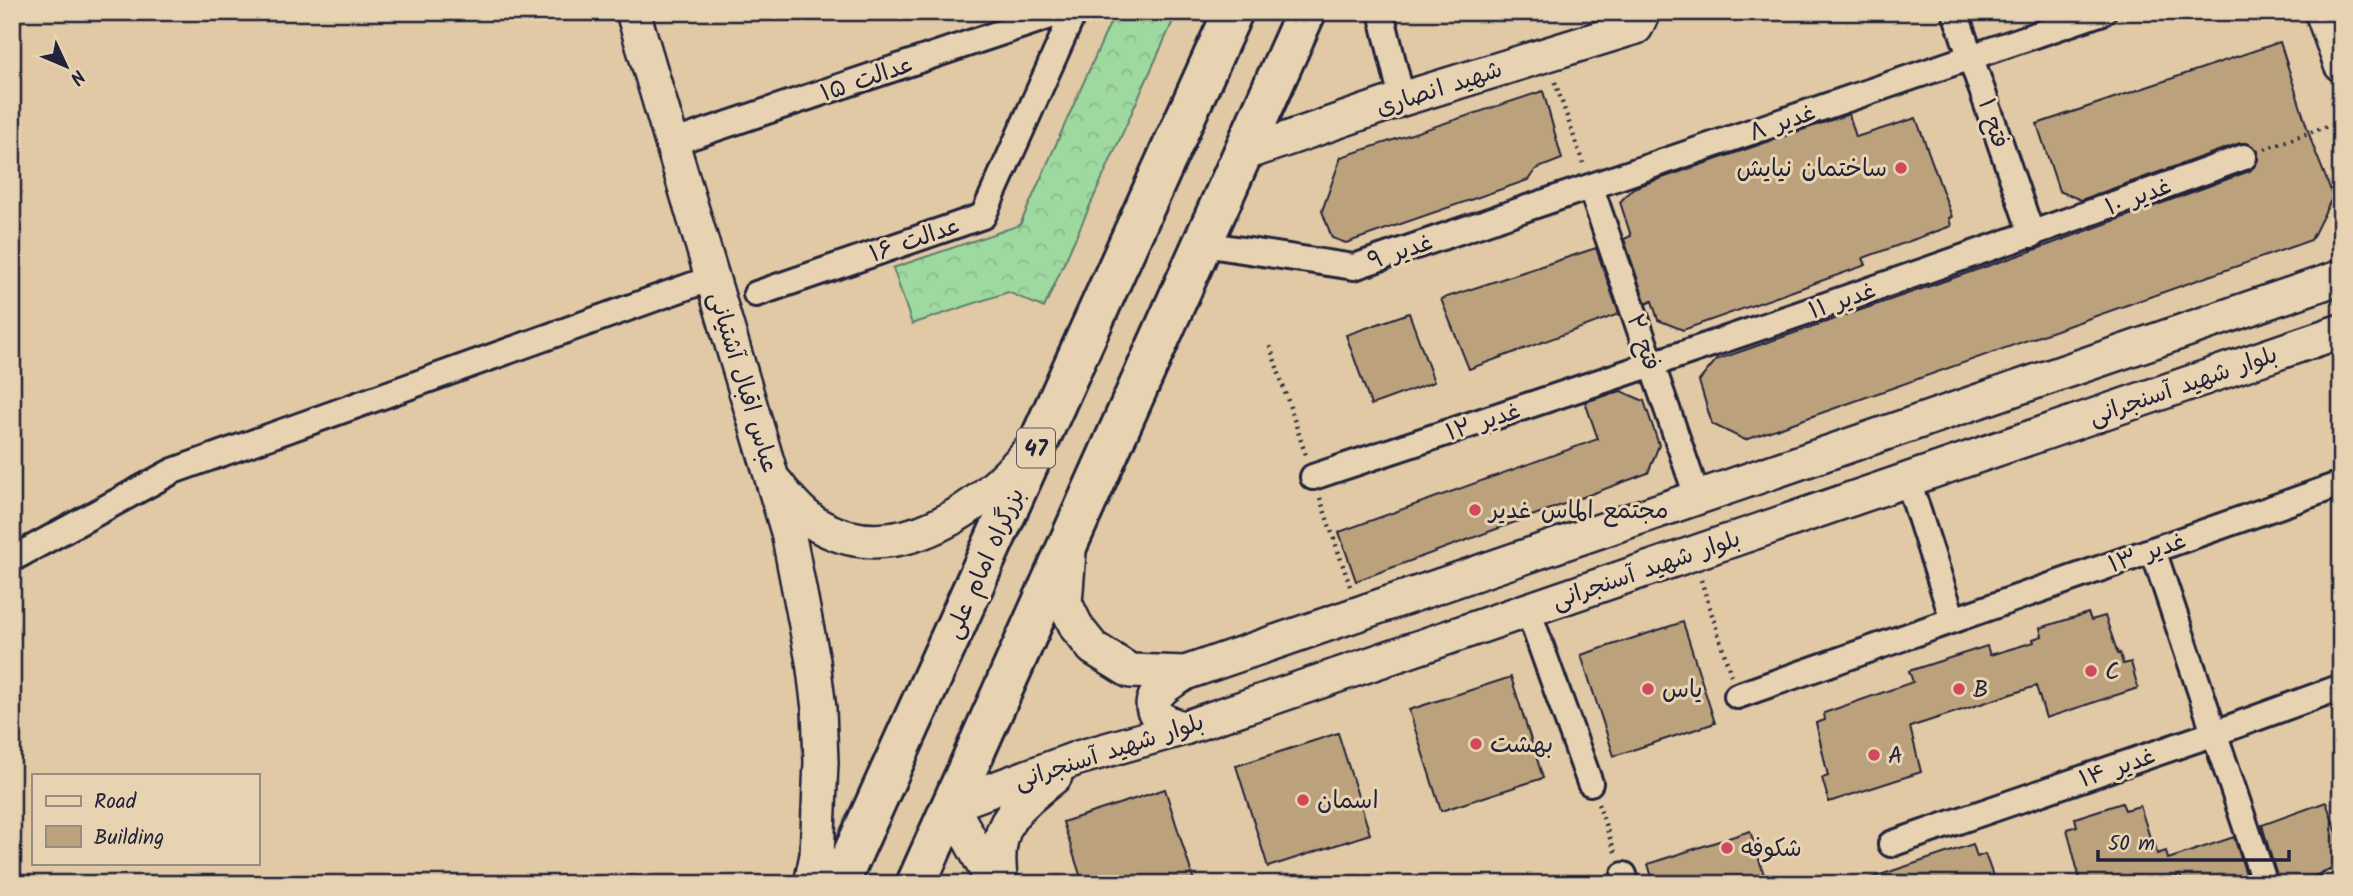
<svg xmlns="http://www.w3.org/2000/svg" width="2353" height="896" viewBox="0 0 2353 896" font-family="Kalam,'Playpen Sans Arabic',sans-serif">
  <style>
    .forest { fill: url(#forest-crowns); stroke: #607e6e; stroke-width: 2 }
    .building { fill: #bca27c; stroke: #22223b; stroke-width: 2 }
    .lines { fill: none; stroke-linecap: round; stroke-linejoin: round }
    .street-casing { stroke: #22223b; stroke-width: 30 }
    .secondary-casing { stroke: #22223b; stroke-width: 38 }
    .highway-casing { stroke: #22223b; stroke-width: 44 }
    .path { stroke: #22223b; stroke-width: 4.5; stroke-dasharray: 2 5; stroke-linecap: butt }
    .street { stroke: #e7d3b1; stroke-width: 24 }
    .secondary { stroke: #e7d3b1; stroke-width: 33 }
    .highway { stroke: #e7d3b1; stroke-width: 38 }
    .poi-dot { fill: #d1495b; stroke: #e7d3b1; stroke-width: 2.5 }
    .labels { text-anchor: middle; stroke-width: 6; stroke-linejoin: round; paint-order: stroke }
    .shield { fill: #e7d3b1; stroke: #5d575e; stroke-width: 2 }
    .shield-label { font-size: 23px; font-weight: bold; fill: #22223b }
    .street-label { font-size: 24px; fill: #22223b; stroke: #e7d3b1 }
    .poi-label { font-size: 24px; fill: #22223b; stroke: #e7d3b1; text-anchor: start }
  </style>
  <defs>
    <pattern id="forest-crowns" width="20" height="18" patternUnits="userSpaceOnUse" patternTransform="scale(1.75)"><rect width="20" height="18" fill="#9ed9a0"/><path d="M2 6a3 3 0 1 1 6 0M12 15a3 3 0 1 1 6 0" fill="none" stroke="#88ba8b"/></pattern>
  </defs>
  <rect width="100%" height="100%" fill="#e0c9a4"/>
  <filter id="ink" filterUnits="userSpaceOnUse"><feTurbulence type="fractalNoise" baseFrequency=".0143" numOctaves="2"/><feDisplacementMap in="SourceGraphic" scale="14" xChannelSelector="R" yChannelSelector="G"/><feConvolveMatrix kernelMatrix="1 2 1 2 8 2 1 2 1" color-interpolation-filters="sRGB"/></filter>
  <g filter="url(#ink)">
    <path class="forest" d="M1115 12H1177L1044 308 1008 292 912 324 893 268 1020 225Z"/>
    <g class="building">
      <path d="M2280 42 2312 143 2333 196 2311 240 1745 440 1712 424 1699 381 1716 360 2037 249 2250 171 2258 160V151L2247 143H2240L2081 200 2059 191 2037 124Z"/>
      <path d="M1543 91 1562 159 1536 169 1528 180 1346 243 1332 238 1322 211 1341 157Z"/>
      <path d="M1849 114 1856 137 1916 118 1952 217 1949 218 1951 226 1863 258 1866 265 1683 330 1658 320 1652 301 1646 304 1624 239 1631 236 1620 202 1633 188Z"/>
      <path d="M1596 248 1619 314 1469 369 1441 299Z"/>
      <path d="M1409 313 1434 382 1371 405 1346 335Z"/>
      <path d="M1621 391 1644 401 1659 445 1648 473 1356 581 1339 532 1598 439 1585 402Z"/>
      <path d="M2088 613 2091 620 2105 616 2118 654 2120 653 2123 664 2131 662 2138 688 2046 718 2036 686 1910 727 1921 772 1829 802 1822 778 1828 776 1816 723 1825 720 1824 713 1913 682 1909 671 1987 646 1990 655 2034 642 2033 639 2042 636 2040 628Z"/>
      <path d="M1683 622 1715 723 1614 756 1581 655Z"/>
      <path d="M1511 677 1543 778 1441 811 1409 710Z"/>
      <path d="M1338 733 1370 834 1268 867 1236 766Z"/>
      <path d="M1165 789 1195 884H1083L1063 822Z"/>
      <path d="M2326 802 2341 844V866L2292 884H2279L2262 825Z"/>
      <path d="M2122 803 2125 810 2140 806 2152 844H2155L2157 854 2166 851 2168 859 2234 837 2249 884H2183L2180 875 2154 884H2081L2067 829 2077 826 2075 818Z"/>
      <path d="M1750 831 1767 884H1654L1648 864Z"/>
      <path d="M1973 844 1977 857 1985 854 1996 884H1865V880Z"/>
    </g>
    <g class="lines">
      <g class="street-casing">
        <g id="street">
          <path d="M1381 12 1402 99"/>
          <path d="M1955 12 2032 235"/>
          <path d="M672 143 1062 12"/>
          <path d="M1591 188 1697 496"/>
          <path d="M1203 244 1354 267 2103 12"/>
          <path d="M756 294 983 216 1074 12"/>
          <path d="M1313 477C1625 374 1936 270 2244 157"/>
          <path d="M1908 480 1953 620"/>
          <path d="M2153 550 2265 884"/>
          <path d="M12 559 173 471 712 278"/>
          <path d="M1528 610 1590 783"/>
          <path d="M1737 696 2341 484"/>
          <path d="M1891 844 2215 733 2341 687"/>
          <path d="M1624 875 1627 884"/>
          <path d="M2330 884 2341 880"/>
        </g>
      </g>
      <g class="secondary-casing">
        <g id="secondary">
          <path d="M633 12 788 532 813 661 819 709 821 762 817 855 811 884"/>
          <path d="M2322 12 2341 65"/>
          <path d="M1243 154 1402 99 1636 27 1643 12"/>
          <path d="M776 483C788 499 805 519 823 528 899 567 981 509 1029 451"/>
          <path d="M1069 551 1065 603 1077 628 1093 648 1130 671 1185 673 2341 277"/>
          <path d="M1184 728C1165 724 1140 711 1161 690 1168 683 1178 678 1185 673"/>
          <path d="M994 884 951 805 1078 758 1184 728 2341 331"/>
          <path d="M1001 884C991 824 1014 810 1055 776"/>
        </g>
      </g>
      <g class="highway-casing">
        <g id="highway">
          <path d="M839 884 1233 12"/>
          <path d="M916 884 1306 12"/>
        </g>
      </g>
      <g class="path">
        <path d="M1555 82 1583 163"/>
        <path d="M2265 149 2341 121"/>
        <path d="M1270 346 1306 456"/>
        <path d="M1320 498 1351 589"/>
        <path d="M1701 580 1731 675"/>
        <path d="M1598 804 1616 855"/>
      </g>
      <use href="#street" class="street"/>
      <use href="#secondary" class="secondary"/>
      <use href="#highway" class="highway"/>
    </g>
  </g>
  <g class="poi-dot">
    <circle cx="1901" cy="168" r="7"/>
    <circle cx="1475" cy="510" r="7"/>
    <circle cx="2091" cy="671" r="7"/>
    <circle cx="1648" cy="689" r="7"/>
    <circle cx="1959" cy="689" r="7"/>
    <circle cx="1476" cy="744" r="7"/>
    <circle cx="1874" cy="755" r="7"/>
    <circle cx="1303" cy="800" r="7"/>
    <circle cx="1727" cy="848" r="7"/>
  </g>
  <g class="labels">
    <rect class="shield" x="1017" y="428.5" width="38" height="39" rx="5"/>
    <g class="shield-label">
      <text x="1036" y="456">47</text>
    </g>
    <g class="street-label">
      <text transform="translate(867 78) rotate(-19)" y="8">عدالت ۱۵</text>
      <text transform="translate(1439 88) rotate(-18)" y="8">شهید انصاری</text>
      <text transform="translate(1782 122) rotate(-19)" y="8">غدیر ۸</text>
      <text transform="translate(1994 123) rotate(72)" y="8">فتح ۱</text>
      <text transform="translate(2138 196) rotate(-20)" y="8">غدیر ۱۰</text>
      <text transform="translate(915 239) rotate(-19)" y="8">عدالت ۱۶</text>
      <text transform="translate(1400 251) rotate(-18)" y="8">غدیر ۹</text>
      <text transform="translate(1842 300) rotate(-19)" y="8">غدیر ۱۱</text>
      <text transform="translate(1644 342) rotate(71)" y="8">فتح ۲</text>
      <text transform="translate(744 382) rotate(73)" y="8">عباس اقبال آشتیانی</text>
      <text transform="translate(2183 385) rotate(-19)" y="8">بلوار شهید آسنجرانی</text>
      <text transform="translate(1483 421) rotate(-18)" y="8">غدیر ۱۲</text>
      <text transform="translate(2147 552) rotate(-19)" y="8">غدیر ۱۳</text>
      <text transform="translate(984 563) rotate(-66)" y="8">بزرگراه امام علی</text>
      <text transform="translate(1646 569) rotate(-19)" y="8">بلوار شهید آسنجرانی</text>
      <text transform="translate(1109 751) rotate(-18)" y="8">بلوار شهید آسنجرانی</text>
      <text transform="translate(2117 767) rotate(-19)" y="8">غدیر ۱۴</text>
    </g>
    <g class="poi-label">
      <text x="1887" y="176" text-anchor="end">ساختمان نیایش</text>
      <text x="1489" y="518">مجتمع الماس غدیر</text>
      <text x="2105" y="679">C</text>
      <text x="1662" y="697">یاس</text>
      <text x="1973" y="697">B</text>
      <text x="1490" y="752">بهشت</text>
      <text x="1888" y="763">A</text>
      <text x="1317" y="808">اسمان</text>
      <text x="1741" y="856">شکوفه</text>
    </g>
  </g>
  <rect width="2353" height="896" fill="none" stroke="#e7d3b1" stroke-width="42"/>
  <rect x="21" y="21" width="2311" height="854" fill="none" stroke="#22223b" stroke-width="2.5" filter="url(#ink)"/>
  <rect x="32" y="774" width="228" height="91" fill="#e7d3b1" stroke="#988c82" stroke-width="2"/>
  <rect x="46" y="796" width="35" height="10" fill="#e7d3b1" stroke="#988c82" stroke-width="2"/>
  <text x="94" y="808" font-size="21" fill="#22223b">Road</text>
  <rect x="46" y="826" width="35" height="21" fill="#bca27c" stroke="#988c82" stroke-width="2"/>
  <text x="94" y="844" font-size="21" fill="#22223b">Building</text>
  <g transform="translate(66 66) rotate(134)" stroke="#e7d3b1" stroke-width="5" paint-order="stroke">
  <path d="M0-5L12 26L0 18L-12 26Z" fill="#22223b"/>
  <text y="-10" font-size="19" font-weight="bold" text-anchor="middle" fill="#22223b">N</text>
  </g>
  <path d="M2098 850v10h191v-10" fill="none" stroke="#22223b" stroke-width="3.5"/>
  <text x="2108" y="850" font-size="21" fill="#22223b" stroke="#e7d3b1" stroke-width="5" paint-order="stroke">50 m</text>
</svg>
